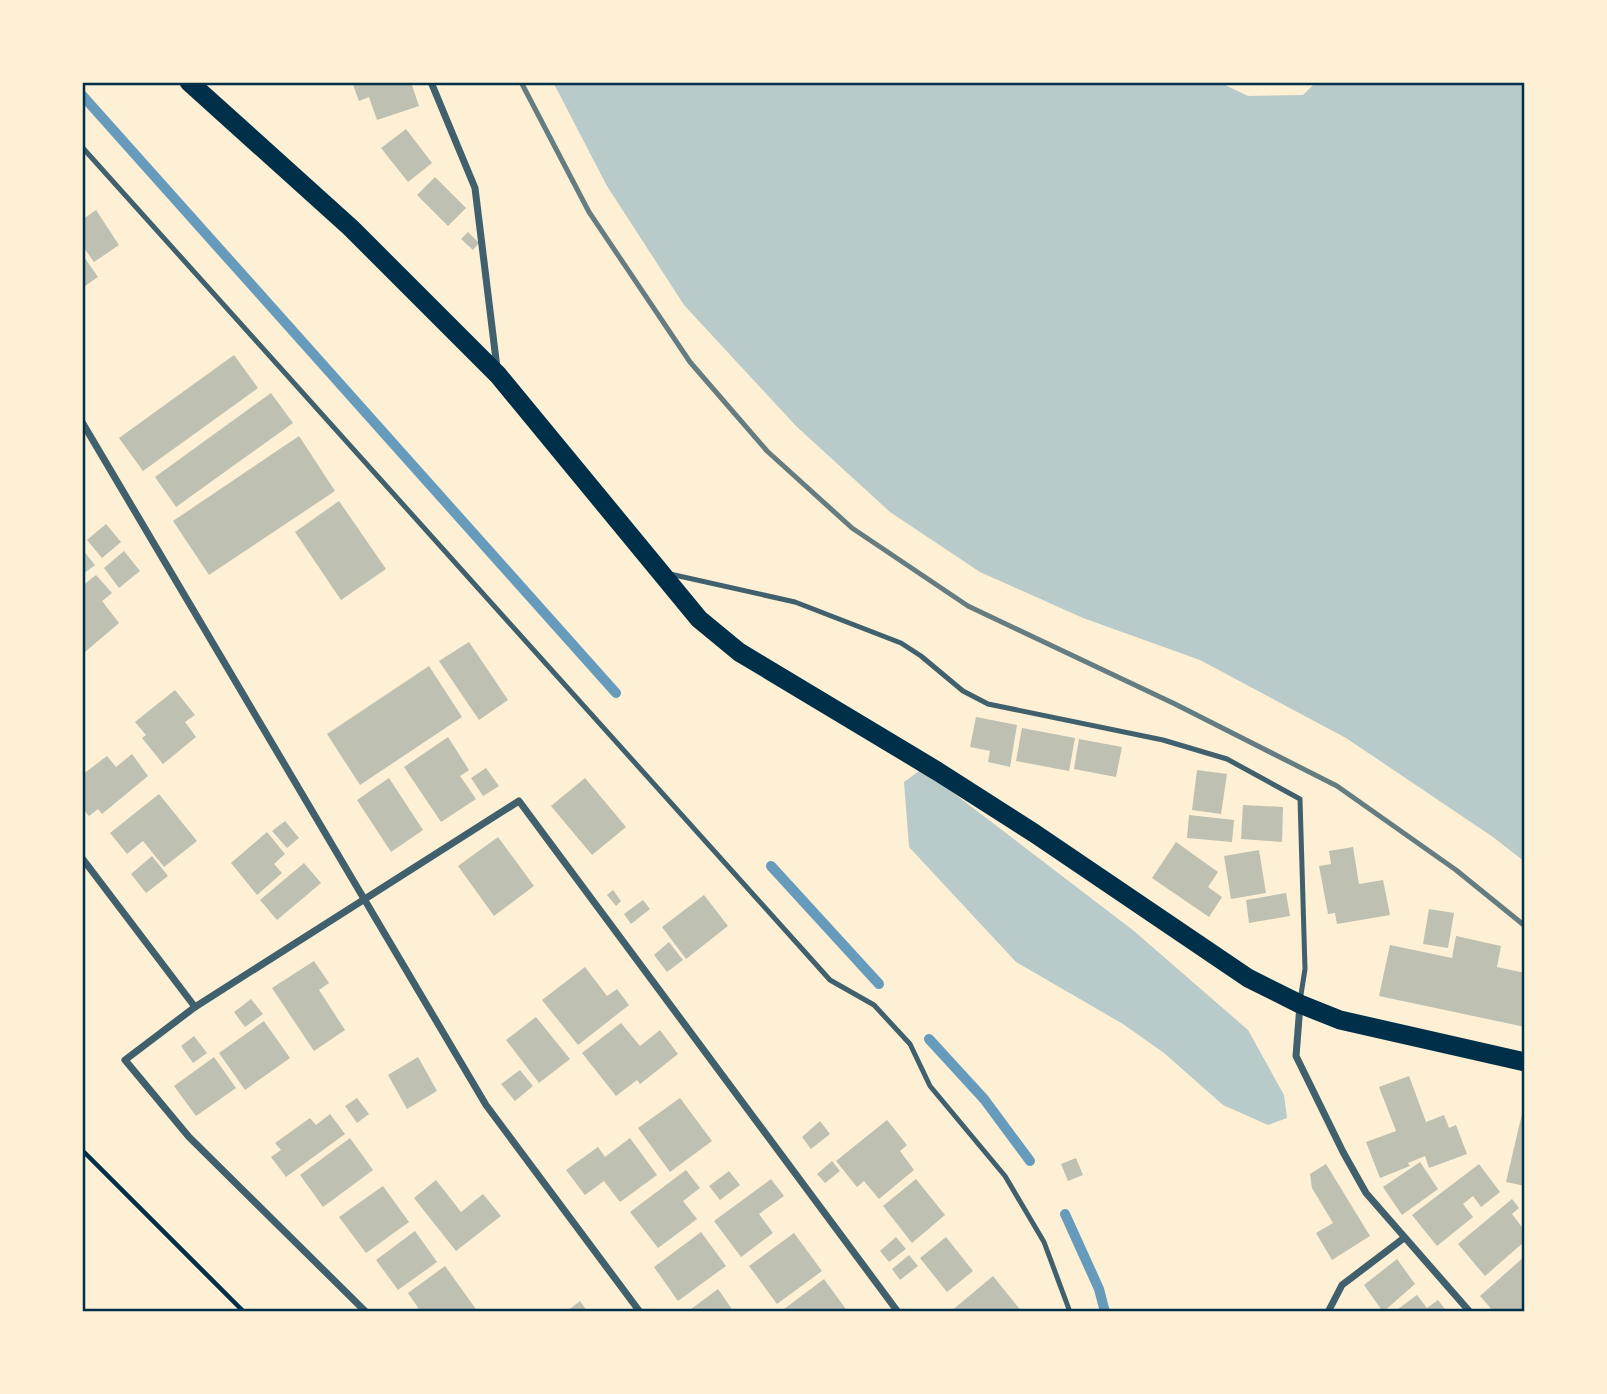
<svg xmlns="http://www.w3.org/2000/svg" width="1607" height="1394" viewBox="0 0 1607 1394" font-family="'Roboto Condensed',sans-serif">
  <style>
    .green { fill: #b9caca }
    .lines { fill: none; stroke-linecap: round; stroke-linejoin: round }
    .stream { stroke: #669bbc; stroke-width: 10 }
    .building { fill: #bec0b2 }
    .path { stroke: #003049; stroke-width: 4.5 }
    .service { stroke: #3f606c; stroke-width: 5 }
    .minor { stroke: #3f606c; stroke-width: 7 }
    .trunk { stroke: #003049; stroke-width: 19 }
    .rail { stroke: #657d81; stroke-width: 5 }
    .neatline { fill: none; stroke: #003049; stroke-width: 2.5 }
  </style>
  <rect width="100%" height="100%" fill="#fdf0d5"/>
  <g class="green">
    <path d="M553 82H1219L1248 96 1303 95 1316 82H1525V862L1493 837 1346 738 1200 660 1083 618 980 572 890 512 796 426 684 305 607 186Z"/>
    <path d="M922 769 1134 931 1248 1030 1284 1095 1287 1118 1268 1125 1223 1105 1164 1053 1123 1024 1016 962 909 847 904 782Z"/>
  </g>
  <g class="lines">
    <g class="stream">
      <path d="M82 95 616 693"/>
      <path d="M771 866 879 984"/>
      <path d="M929 1039 984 1099 1030 1161"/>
      <path d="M1065 1214 1099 1289 1105 1312"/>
    </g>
  </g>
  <g class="building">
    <path d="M352 82H411L419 106 377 120 369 97 359 101Z"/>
    <path d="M406 129 432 163 408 182 381 148Z"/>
    <path d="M435 177 466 208 448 226 417 195Z"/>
    <path d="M96 210 119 245 94 262 82 245V220Z"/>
    <path d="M468 232 479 243 473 250 461 239Z"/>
    <path d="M82 254 98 277 82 288Z"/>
    <path d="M234 355 258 388 143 471 119 438Z"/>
    <path d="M271 393 293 423 176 507 155 477Z"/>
    <path d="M299 436 335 491 209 575 173 521Z"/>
    <path d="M339 501 386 569 341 600 295 532Z"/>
    <path d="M106 524 121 542 102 558 87 540Z"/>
    <path d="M82 549 95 565 82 575Z"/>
    <path d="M124 551 140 571 119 588 104 568Z"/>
    <path d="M96 575 112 593 102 601 119 623 85 652 82 648V586Z"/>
    <path d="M469 642 508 700 479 720 439 661Z"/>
    <path d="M429 666 462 717 360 785 327 734Z"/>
    <path d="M175 690 195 715 185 722 196 737 163 764 142 738 146 735 135 722Z"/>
    <path d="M976 717 1017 725 1010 767 988 762 990 751 970 747Z"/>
    <path d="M1022 728 1075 738 1069 771 1016 761Z"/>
    <path d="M448 737 469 770 460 776 476 799 441 822 404 767Z"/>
    <path d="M1079 739 1122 747 1116 777 1074 769Z"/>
    <path d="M132 754 148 776 102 814 98 809 89 816 82 808V775L107 756 116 767Z"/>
    <path d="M486 768 499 786 483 796 471 778Z"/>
    <path d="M1197 770 1227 774 1221 814 1192 810Z"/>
    <path d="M389 778 423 830 391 852 357 800Z"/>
    <path d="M585 778 626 827 592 855 551 806Z"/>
    <path d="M159 794 197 841 164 867 143 841 127 854 110 833Z"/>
    <path d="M1243 805 1283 807 1282 842 1241 839Z"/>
    <path d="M1189 815 1234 820 1232 842 1187 838Z"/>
    <path d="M285 821 299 838 287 848 272 831Z"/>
    <path d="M267 832 285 854 274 864 282 873 257 895 231 863Z"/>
    <path d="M498 837 534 886 494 916 458 866Z"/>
    <path d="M1176 842 1218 872 1208 887 1222 897 1209 917 1152 878Z"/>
    <path d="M1353 847 1359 884 1383 880 1390 915 1337 924 1335 913 1328 914 1319 866 1331 864 1329 851Z"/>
    <path d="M1259 850 1266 893 1231 899 1224 856Z"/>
    <path d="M152 856 168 876 146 893 131 874Z"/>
    <path d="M304 863 321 883 277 920 260 900Z"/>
    <path d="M613 890 621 901 616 906 607 895Z"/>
    <path d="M1286 893 1290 916 1249 923 1246 900Z"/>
    <path d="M704 895 728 926 686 959 662 927Z"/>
    <path d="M643 900 650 909 631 924 624 914Z"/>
    <path d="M1429 909 1454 913 1448 948 1423 944Z"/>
    <path d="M1456 936 1501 946 1497 967 1525 973V1027L1379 996 1390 945 1452 958Z"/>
    <path d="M669 942 683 960 667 972 654 955Z"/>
    <path d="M314 961 329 983 319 990 345 1030 314 1051 272 988Z"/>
    <path d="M585 967 607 996 617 989 629 1005 578 1045 542 1000Z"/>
    <path d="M251 999 263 1014 245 1027 234 1012Z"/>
    <path d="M536 1017 570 1059 539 1083 506 1040Z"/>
    <path d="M264 1021 290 1058 245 1090 219 1053Z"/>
    <path d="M621 1023 640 1046 660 1030 678 1054 640 1084 637 1080 616 1096 582 1053Z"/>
    <path d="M194 1036 207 1053 193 1063 181 1046Z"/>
    <path d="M214 1057 236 1088 196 1116 174 1086Z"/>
    <path d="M418 1057 437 1091 407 1109 388 1075Z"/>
    <path d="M520 1070 533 1086 515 1101 501 1084Z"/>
    <path d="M1409 1076 1426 1122 1444 1115 1449 1128 1456 1125 1467 1154 1429 1168 1425 1156 1408 1163 1410 1166 1380 1178 1366 1142 1396 1131 1379 1087Z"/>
    <path d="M357 1098 369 1114 357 1123 345 1106Z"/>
    <path d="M680 1098 712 1141 670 1172 638 1128Z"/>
    <path d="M1524 1105H1525V1186L1506 1182Z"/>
    <path d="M330 1114 345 1134 286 1177 271 1157 281 1150 275 1143 310 1118 316 1125Z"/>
    <path d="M887 1120 907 1145 900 1151 914 1170 879 1199 864 1181 857 1187 836 1161Z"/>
    <path d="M820 1121 830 1134 811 1149 802 1137Z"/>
    <path d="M350 1138 373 1170 323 1207 300 1175Z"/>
    <path d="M630 1138 657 1175 620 1202 604 1181 585 1195 566 1170 598 1147 605 1157Z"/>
    <path d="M1076 1158 1083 1175 1068 1181 1061 1164Z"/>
    <path d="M832 1161 840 1171 825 1183 817 1174Z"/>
    <path d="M1420 1162 1438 1189 1402 1215 1383 1187Z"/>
    <path d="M1326 1164 1370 1236 1332 1260 1316 1233 1333 1223 1312 1188 1310 1174Z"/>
    <path d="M1479 1164 1500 1192 1481 1207 1473 1196 1463 1204 1473 1217 1437 1246 1412 1215Z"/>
    <path d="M686 1170 700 1188 683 1201 697 1219 658 1248 630 1212Z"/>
    <path d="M729 1171 740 1185 720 1200 709 1186Z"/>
    <path d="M771 1179 784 1196 759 1214 773 1233 741 1257 714 1221Z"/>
    <path d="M916 1179 945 1215 912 1243 883 1206Z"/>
    <path d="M436 1180 461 1212 483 1194 501 1216 456 1251 414 1198Z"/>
    <path d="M383 1186 409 1222 366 1253 339 1217Z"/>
    <path d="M1512 1199 1519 1208 1512 1214 1525 1231V1241L1485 1276 1458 1244Z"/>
    <path d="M415 1231 437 1262 398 1290 376 1260Z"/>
    <path d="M701 1232 726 1266 678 1301 654 1267Z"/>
    <path d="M794 1233 822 1271 777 1304 749 1266Z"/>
    <path d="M896 1237 906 1249 889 1262 880 1251Z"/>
    <path d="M946 1237 973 1271 947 1292 920 1258Z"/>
    <path d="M909 1255 918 1266 900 1280 892 1269Z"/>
    <path d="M1525 1256V1308L1521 1312H1494L1480 1296Z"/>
    <path d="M1397 1259 1415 1284 1383 1312 1364 1285Z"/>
    <path d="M445 1266 478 1312H421L408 1293Z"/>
    <path d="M993 1276 1022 1312H950Z"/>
    <path d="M824 1279 848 1312H786L784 1309Z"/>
    <path d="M718 1289 734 1312H687Z"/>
    <path d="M1417 1295 1427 1308 1438 1300 1447 1312H1394Z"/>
    <path d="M580 1301 588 1312H566Z"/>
  </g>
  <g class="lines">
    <path class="path" d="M82 1150 244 1312"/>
    <g class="service">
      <path d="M82 147 830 980 874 1005 910 1044 930 1086 1005 1176 1044 1242 1070 1312"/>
      <path d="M670 574 795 602 901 643 921 656 963 691 988 704 1163 740 1227 759 1300 799 1305 969 1300 1001"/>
    </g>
    <g class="minor">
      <path d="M431 82 475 188 497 368"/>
      <path d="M82 422 486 1105 640 1312"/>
      <path d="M82 858 195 1007"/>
      <path d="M1300 1005 1296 1056 1343 1152 1366 1193 1470 1312"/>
      <path d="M366 1312 189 1137 125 1060 195 1007 519 801 898 1312"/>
      <path d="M1328 1312 1342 1285 1404 1238"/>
    </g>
    <path class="trunk" d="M189 82 351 228 498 375 699 619 739 652 937 771 1034 833 1248 978 1300 1004 1340 1020 1525 1062"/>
    <path class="rail" d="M521 82 589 212 690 362 767 451 852 528 968 606 1175 704 1337 786 1456 870 1525 926"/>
  </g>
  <rect width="1607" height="1394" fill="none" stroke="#fdf0d5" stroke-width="168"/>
  <rect x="84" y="84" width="1439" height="1226" class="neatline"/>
</svg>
